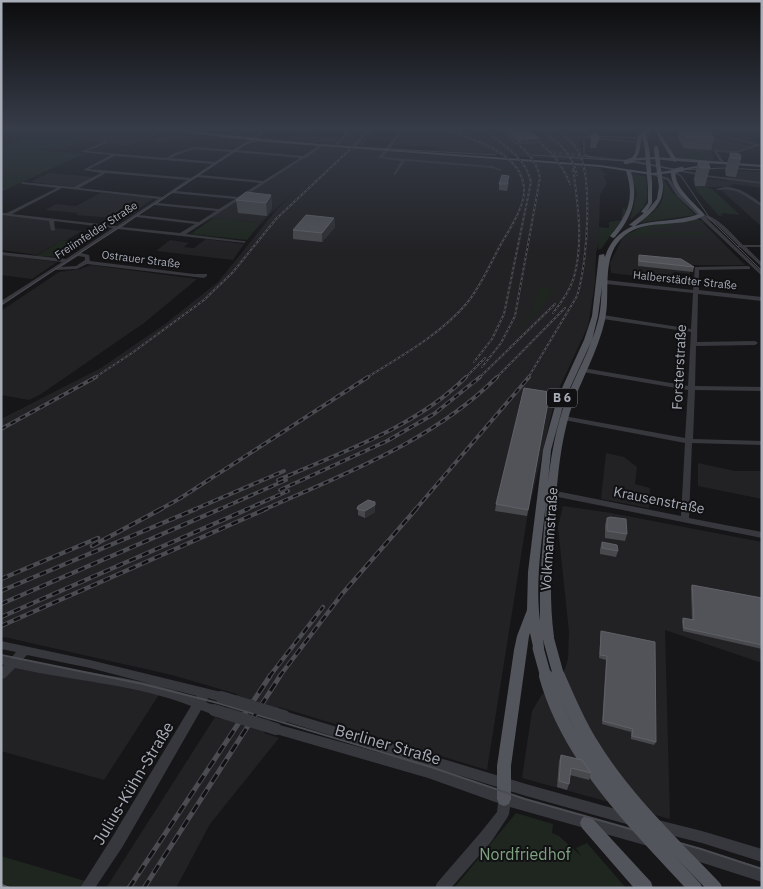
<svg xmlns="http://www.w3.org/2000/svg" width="763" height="889" viewBox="0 0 763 889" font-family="'IBM Plex Sans',sans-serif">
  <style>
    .built { fill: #222225 }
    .green { fill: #1e261f }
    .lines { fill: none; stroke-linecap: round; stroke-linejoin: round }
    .minor-tunnel { stroke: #333438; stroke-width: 4; stroke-dasharray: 4 2; stroke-linecap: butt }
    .minor { fill: #37383d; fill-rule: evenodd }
    .major { fill: #53555c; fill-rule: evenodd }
    .tram-far1 { stroke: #4a4c52; stroke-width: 1 }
    .tram { stroke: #4a4c52; stroke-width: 2 }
    .rail-far3-casing { stroke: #4a4c52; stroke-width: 2 }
    .rail-far2-casing { stroke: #4a4c52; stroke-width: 4 }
    .rail-far1-casing { stroke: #4a4c52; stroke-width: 4.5 }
    .rail-casing { stroke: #4a4c52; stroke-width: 5 }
    .rail-far3 { stroke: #111113; stroke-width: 1; stroke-dasharray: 2.5; stroke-linecap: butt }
    .rail-far2 { stroke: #111113; stroke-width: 2; stroke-dasharray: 5.5; stroke-linecap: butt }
    .rail-far1 { stroke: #111113; stroke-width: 2.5; stroke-dasharray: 7; stroke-linecap: butt }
    .rail { stroke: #111113; stroke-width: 3; stroke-dasharray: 9; stroke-linecap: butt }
    .minor-bridge { stroke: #37383d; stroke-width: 12 }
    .major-bridge-far2 { stroke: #53555c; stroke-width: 4.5 }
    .major-bridge-far1 { stroke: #53555c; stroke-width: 11 }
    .major-bridge { stroke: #53555c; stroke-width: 14 }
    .wall { fill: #47494d }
    .shaded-wall { fill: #2f3033 }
    .building { fill: #525359; stroke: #5f6168 }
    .labels { text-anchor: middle; stroke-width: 4; stroke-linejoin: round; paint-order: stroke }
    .far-street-label { font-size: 11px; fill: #a8adb8; stroke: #111113 }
    .shield { fill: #111113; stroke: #7b7e86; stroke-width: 1 }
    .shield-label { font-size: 12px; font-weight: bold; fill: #a8adb8 }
    .street-label { font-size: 14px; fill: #a8adb8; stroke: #111113 }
    .near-street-label { font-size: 16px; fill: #a8adb8; stroke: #111113 }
    .near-park-label { font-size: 16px; fill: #7fa381; stroke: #111113 }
  </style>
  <rect width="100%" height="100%" fill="#161618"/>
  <g class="built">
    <path d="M17 128H137L165 131 130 146 8 131Z"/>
    <path d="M216 128H264L249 137 209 132Z"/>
    <path d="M348 128H378L362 146 357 145 354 149 585 166 602 168 600 169 607 175H603L607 183 600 195 599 227 601 232 596 253 595 283 588 326 556 395 527 518 487 770 279 707 264 733 279 738 210 824 176 888H106L215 717 221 719 237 694 172 675 4 637 1 639V419L101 368 165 324 218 282 277 209 305 183 268 216 261 223 211 218 322 146 345 148 347 145 337 144 346 137Z"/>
    <path d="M406 128H573L587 137 579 141 584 162 477 153 479 155 450 153 438 149 439 147 394 145Z"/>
    <path d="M172 132 187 134 198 135 186 140 174 139 162 144 148 142Z"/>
    <path d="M296 134 320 136 340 139 335 144 288 140Z"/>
    <path d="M662 134 708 137 714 136 751 146 733 152 713 150 711 152 713 157 684 156 670 152Z"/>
    <path d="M725 170 762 172V188L734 184 727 187H695L693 178 728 181Z"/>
    <path d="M49 173 94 177 75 187 31 182Z"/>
    <path d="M729 189 738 190 762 208V227L721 190Z"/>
    <path d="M100 193 154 198 125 219 76 215 78 213 45 210 56 204 76 206Z"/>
    <path d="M1 215 52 221 54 228 82 231 67 240H62L37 255 1 250Z"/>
    <path d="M664 223H703L745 265H691L690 274 674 272 673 280 611 273 610 263 623 237 638 230Z"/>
    <path d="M206 239 244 244 233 260 156 251 170 240 189 243 184 247 194 248Z"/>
    <path d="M1 254 33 259 57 262 32 279 1 275Z"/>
    <path d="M91 265 197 279 144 323 41 394 29 400 1 395V311L59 272 80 269Z"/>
    <path d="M606 453 624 457 637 467 635 484 650 488 649 508 601 499Z"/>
    <path d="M698 463 735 471H762V499L698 486Z"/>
    <path d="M563 506 611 513 762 542V663L665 630 670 819 522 778 532 711 541 696 565 669 568 659 569 632 558 527Z"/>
    <path d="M13 664 160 693 104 780 1 751V676Z"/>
  </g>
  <g class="green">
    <path d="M1 128H17L10 132 85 140 66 148 83 151 46 148 40 150 83 154 1 192V147L24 138 1 135Z"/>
    <path d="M693 128 742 129 740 131 762 136V138L754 140 760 143H756Z"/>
    <path d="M671 145V149L676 150 678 155H680L679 149H693L694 152 712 155 715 160 721 162 709 159 711 161 677 158 669 145Z"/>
    <path d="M631 173 646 177C648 199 650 205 630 220L637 193Z"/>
    <path d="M663 179 672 192 695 215 639 223C659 208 666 205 663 179Z"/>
    <path d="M704 187 712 189 740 215 721 213 723 215 719 216 696 190V187Z"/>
    <path d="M623 208 628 210 601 249H598L599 227 609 228V222L621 220Z"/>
    <path d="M213 218 261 223 247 240 191 234Z"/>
    <path d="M696 218 705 223H668L671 228H649L652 232H701L705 235 624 236 646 225Z"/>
    <path d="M62 240 87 243 63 257 36 256Z"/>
    <path d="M540 287 554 289 538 311 519 329 524 321 532 314Z"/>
    <path d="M516 813 553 824 552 833 559 836 581 856 576 848 587 843 626 888H454Z"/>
    <path d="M1 856 85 881 80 888H1Z"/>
  </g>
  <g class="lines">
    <path class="minor-tunnel" d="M553 153 582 156"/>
    <g class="minor">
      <path d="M210 128H215L200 135 197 134Z"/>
      <path d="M267 128H291L270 129 237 150 303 156 321 144 324 145 306 158H304L186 234 243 241H245V243L118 229 81 253 89 255 90 261 194 274H207V276L204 278 87 264 77 269 55 270 1 306V301L62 262 1 255V252L66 259 113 228 54 221 55 230 53 231 51 230 49 221 1 215V213H7L57 188 23 184 21 183 22 182 74 187 101 173 83 170 111 155 81 152 106 141 107 143 87 151 166 158 175 153 194 147 233 150ZM194 149 230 152 215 162 171 158 177 155ZM234 152 300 158 263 181 200 175ZM115 156 212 164 191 178 89 169ZM106 173 187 180 162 197 79 188ZM197 177 260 183 238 197 176 191ZM62 188 158 199 117 226 12 214ZM172 193 235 199 219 209 158 203ZM154 205 216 211 199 222 139 215ZM136 217 195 224 180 233 122 227ZM78 256 85 257V260L76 266 61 267Z"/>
      <path d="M321 128 347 130 349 131 346 137 336 146 334 145 343 136 345 132 322 130Z"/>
      <path d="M402 128H406L383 157 492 166 503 170 501 171 492 168 405 161 395 175H393L401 161 378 158Z"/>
      <path d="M574 128H578L595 137 640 142 638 143 594 139Z"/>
      <path d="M611 128H615L611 132H609Z"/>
      <path d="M687 128H693L762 145V147L759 146 736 153 717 152 724 162 721 163 713 150 736 151 755 145Z"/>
      <path d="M738 128H762V130L740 129Z"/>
      <path d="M582 155 638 161 706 175 762 182V184L706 177 638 163 581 157Z"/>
      <path d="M652 173 669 178C679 193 688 203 702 215 715 213 734 236 743 245H762V247H746L762 263V267L740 247H738V245L716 224 706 218 762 272V276L677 196 667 180 652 175Z"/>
      <path d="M725 187C740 187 750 195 762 204V207C745 197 739 187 718 190L716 189Z"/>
      <path d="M748 266 750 267V269L699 270V290L762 297V301L698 294 697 342 755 341 758 343 755 345 696 346 695 386 762 387V391L695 390 693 439 762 441V445L692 443 689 518 762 532V538L548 495 547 493 548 491 551 490 681 516 685 443 564 420 560 418 564 416 685 438 688 390 583 372 580 370 583 368 688 386 691 332 603 319 600 317 603 315 691 329 693 293 606 284 603 282 606 280 693 290 695 267Z"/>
      <path d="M1 641 90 660 221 692 225 694 226 697 225 700 221 702 208 698 206 702 218 707 220 710 218 713 214 715 201 710 123 846 95 888H80L113 836 191 706C135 684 73 681 15 668L5 678 1 679V668L4 665 1 664V656L11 658 16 652 1 649ZM27 655 90 668 197 696 196 698C140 676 80 673 22 660Z"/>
      <path d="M284 711 526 784 630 813 634 815 636 819 634 823 630 825 526 796 284 721 280 720 278 716 280 712Z"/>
      <path d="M276 724 428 766 504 793 648 834 653 835 654 840 653 845 648 846 510 807 509 814 507 818 491 842 451 888H435L437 883 481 832 497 812 498 803 428 778 276 734 272 733 270 729 272 725Z"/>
      <path d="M658 820 702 831 762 849V862L702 843 658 832 654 830 652 826 654 822Z"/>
      <path d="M680 843 762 868V882L675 854 674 849 675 844Z"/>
    </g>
    <g class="major">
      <path d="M146 128H158L267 140 600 165 653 173 674 170 676 171C672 186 696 204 705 215 679 231 642 215 620 240 601 261 611 294 605 320 598 352 580 381 570 412 559 448 557 486 554 524 551 562 549 599 554 637L552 640 548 642 544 640 543 638 544 648 542 651 538 653 534 651 530 633 529 636 511 766V799L509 804 504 806 499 804 497 799V766L514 650 517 636 527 610 528 572 543 450 557 399 584 340 592 316 599 255 604 254 605 257C609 243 619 232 633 226L629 225 644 213 641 212 648 203V184L652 185V203L647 211 657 199 659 186 661 185 663 186C663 206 649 215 635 226 655 219 678 222 699 214 689 202 671 190 671 173L653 175 631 172C639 198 632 217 615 237L613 238 610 236C628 214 635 199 626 171L600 167 267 142ZM602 286C601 298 601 310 598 321 591 349 576 373 566 400 556 427 551 455 548 483L551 450 565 399 592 340 598 316ZM546 502 540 580V621C535 581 542 541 546 502Z"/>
      <path d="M648 128H652L646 135 649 148 647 149 645 148 642 136 639 153 636 158 655 157 671 158 656 132 658 131 676 158 762 165V167L677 161 675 162 673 161 655 159 630 161 635 153 638 136Z"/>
      <path d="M702 165 704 167 682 170 680 169Z"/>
      <path d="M587 816 592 818 651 882 653 888H634L582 828 580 823 582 818Z"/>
    </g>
    <g class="tram-far1">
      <path d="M152 128 324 145 496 155"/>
      <path d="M532 155 627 161 677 170 725 168 762 170"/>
      <path d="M593 158 584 154V138L595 136 642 138 648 136 653 128"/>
      <path d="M671 170 681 176 711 220 762 271"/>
      <path d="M1 305 246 144 255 141"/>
    </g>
    <path class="tram" d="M1 655 143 684 218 703 431 767 525 799 701 849 762 869"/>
    <g class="rail-far3-casing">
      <g id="rail-far3">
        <path d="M520 128C543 144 560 157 570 184"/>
        <path d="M539 128C557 141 572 152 577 175"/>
        <path d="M553 313C561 303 569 292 573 280 584 246 578 204 573 169"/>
        <path d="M474 362 492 339 504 314 531 182C526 156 500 143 481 128"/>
        <path d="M482 367 501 343 515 316 540 178C536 154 515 142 497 128"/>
        <path d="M94 378 132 353 204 300 233 272 276 219 360 140 369 128"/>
        <path d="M366 378C401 356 440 335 467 303 481 286 490 264 501 244 509 230 519 216 523 200 533 155 472 138 440 128"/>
        <path d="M465 378 485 358"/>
        <path d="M479 378 555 304"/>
        <path d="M496 378 565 308"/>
        <path d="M528 378 577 296C587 267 594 175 577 149 571 139 560 134 550 128"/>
      </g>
    </g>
    <g class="rail-far2-casing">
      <g id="rail-far2">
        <path d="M1 429 96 377"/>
        <path d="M278 480C342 452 416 427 466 377"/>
        <path d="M280 490 387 441 434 414 480 377"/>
        <path d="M159 510 179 499 368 377"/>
        <path d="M193 510 284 471"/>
        <path d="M218 510 286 480"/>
        <path d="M245 510 288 491"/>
        <path d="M263 510C344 474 433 441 497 377"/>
        <path d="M415 510 529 377"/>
      </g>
    </g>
    <g class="rail-far1-casing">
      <g id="rail-far1">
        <path d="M92 546 161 509"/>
        <path d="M1 579 98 538"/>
        <path d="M1 591 196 509"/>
        <path d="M1 604 220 509"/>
        <path d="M1 617 248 509"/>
        <path d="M1 626 266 509"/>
        <path d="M269 677 323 607"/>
        <path d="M279 677 342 594 416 509"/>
      </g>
    </g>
    <g class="rail-casing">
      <g id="rail">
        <path d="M129 888 270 676"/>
        <path d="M144 888 280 676"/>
      </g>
    </g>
    <use href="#rail-far3" class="rail-far3"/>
    <use href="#rail-far2" class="rail-far2"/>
    <use href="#rail-far1" class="rail-far1"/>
    <use href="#rail" class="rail"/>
    <g class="minor-bridge">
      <path d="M221 697 284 716"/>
      <path d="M214 710 276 729"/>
    </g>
    <g class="major-bridge-far2">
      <path d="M647 148 650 185"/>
      <path d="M656 148 661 186"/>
      <path d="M626 162 632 160"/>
      <path d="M674 171 682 169"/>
    </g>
    <g class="major-bridge-far1">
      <path d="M548 637 559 677"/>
      <path d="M538 648 546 677"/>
    </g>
    <g class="major-bridge">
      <path d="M546 676C569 760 638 826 695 888"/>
      <path d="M558 676C568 699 577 721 590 742 623 797 671 842 715 888"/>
    </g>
  </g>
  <g class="wall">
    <path d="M500 128H525L538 143 521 144Z"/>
    <path d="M680 128H709L714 139 711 150 683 148 678 137Z"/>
    <path d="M592 133 598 141 596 148H590Z"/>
    <path d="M730 153 741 159 736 177 726 176 725 170Z"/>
    <path d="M698 161 710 168 705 186H695L694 179Z"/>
    <path d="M509 182 507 191 499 190V184Z"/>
    <path d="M271 195 272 208 267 216 238 213 236 200Z"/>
    <path d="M334 218 335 227 322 242 293 239V230Z"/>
    <path d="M639 255 694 267 693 272 638 266V260Z"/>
    <path d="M550 392 527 516 495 511 496 504Z"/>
    <path d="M358 506 375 512 365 518 358 515Z"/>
    <path d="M607 518 627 534 625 541 605 538V525Z"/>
    <path d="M602 542 618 551 616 557 600 554V549Z"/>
    <path d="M692 585 762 598V649L683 631 682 621 683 618 692 620 691 588Z"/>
    <path d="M601 631 656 742 654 745 631 739V732L602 724 606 660 599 658Z"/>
    <path d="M561 755 591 773 589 780 570 775 569 784 567 790 557 787 559 761Z"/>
  </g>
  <g class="shaded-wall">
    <path d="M539 138 538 143 521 144V139Z"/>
    <path d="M271 195 272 208 267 216 266 203Z"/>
    <path d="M334 218 335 227 322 242V233Z"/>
    <path d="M375 502V512L365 518V511Z"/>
  </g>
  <g class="building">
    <path d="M507 128H525L539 138 521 139Z"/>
    <path d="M682 128H709L714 139 685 137Z"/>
    <path d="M592 133 598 134V141L591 140Z"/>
    <path d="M730 153 740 154 741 159 731 158Z"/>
    <path d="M698 161 708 162 710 168H700Z"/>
    <path d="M502 175 509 176 507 184H499Z"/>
    <path d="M246 192 271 195 266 203 236 200Z"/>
    <path d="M306 215 334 218 322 233 293 230Z"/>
    <path d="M639 255 681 259 694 267 639 261Z"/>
    <path d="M524 388 550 392 528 510 496 504Z"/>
    <path d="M368 500 375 502V505L365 511 357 509 358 506Z"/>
    <path d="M610 517 626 519 627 534 607 531V518Z"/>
    <path d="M602 542 617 545 618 551 602 548Z"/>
    <path d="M692 585 762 598V645L684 628 683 618 694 620Z"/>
    <path d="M601 631 655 642 656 742 632 736 633 729 603 721 607 656 600 655Z"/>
    <path d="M561 755 582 760 591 773 571 768 569 784 559 781Z"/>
    <path d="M1 884 11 888H1Z"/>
  </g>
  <linearGradient id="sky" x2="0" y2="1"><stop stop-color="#0c0c0d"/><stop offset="0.51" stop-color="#363c48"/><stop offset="1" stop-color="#363c48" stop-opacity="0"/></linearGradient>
  <rect width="763" height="252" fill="url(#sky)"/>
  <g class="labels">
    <g class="far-street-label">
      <text transform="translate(96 230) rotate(-33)" y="4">Freiimfelder Straße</text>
      <text transform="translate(141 259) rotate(7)" y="4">Ostrauer Straße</text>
      <text transform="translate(685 280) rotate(6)" y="4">Halberstädter Straße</text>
    </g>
    <rect class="shield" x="547" y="388.5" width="30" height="19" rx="4"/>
    <g class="shield-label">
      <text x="562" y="402">B 6</text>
    </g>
    <g class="street-label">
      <text transform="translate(679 367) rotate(-87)" y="5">Forsterstraße</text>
      <text transform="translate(659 500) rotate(11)" y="5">Krausenstraße</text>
      <text transform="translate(549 539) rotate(-86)" y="5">Volkmannstraße</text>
    </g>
    <g class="near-street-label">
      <text transform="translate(388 744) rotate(16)" y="6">Berliner Straße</text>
      <text transform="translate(133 783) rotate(-59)" y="6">Julius-Kühn-Straße</text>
    </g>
    <g class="near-park-label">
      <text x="525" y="860">Nordfriedhof</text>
    </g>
  </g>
  <rect width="763" height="889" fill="none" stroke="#a8adb8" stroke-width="5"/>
</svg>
